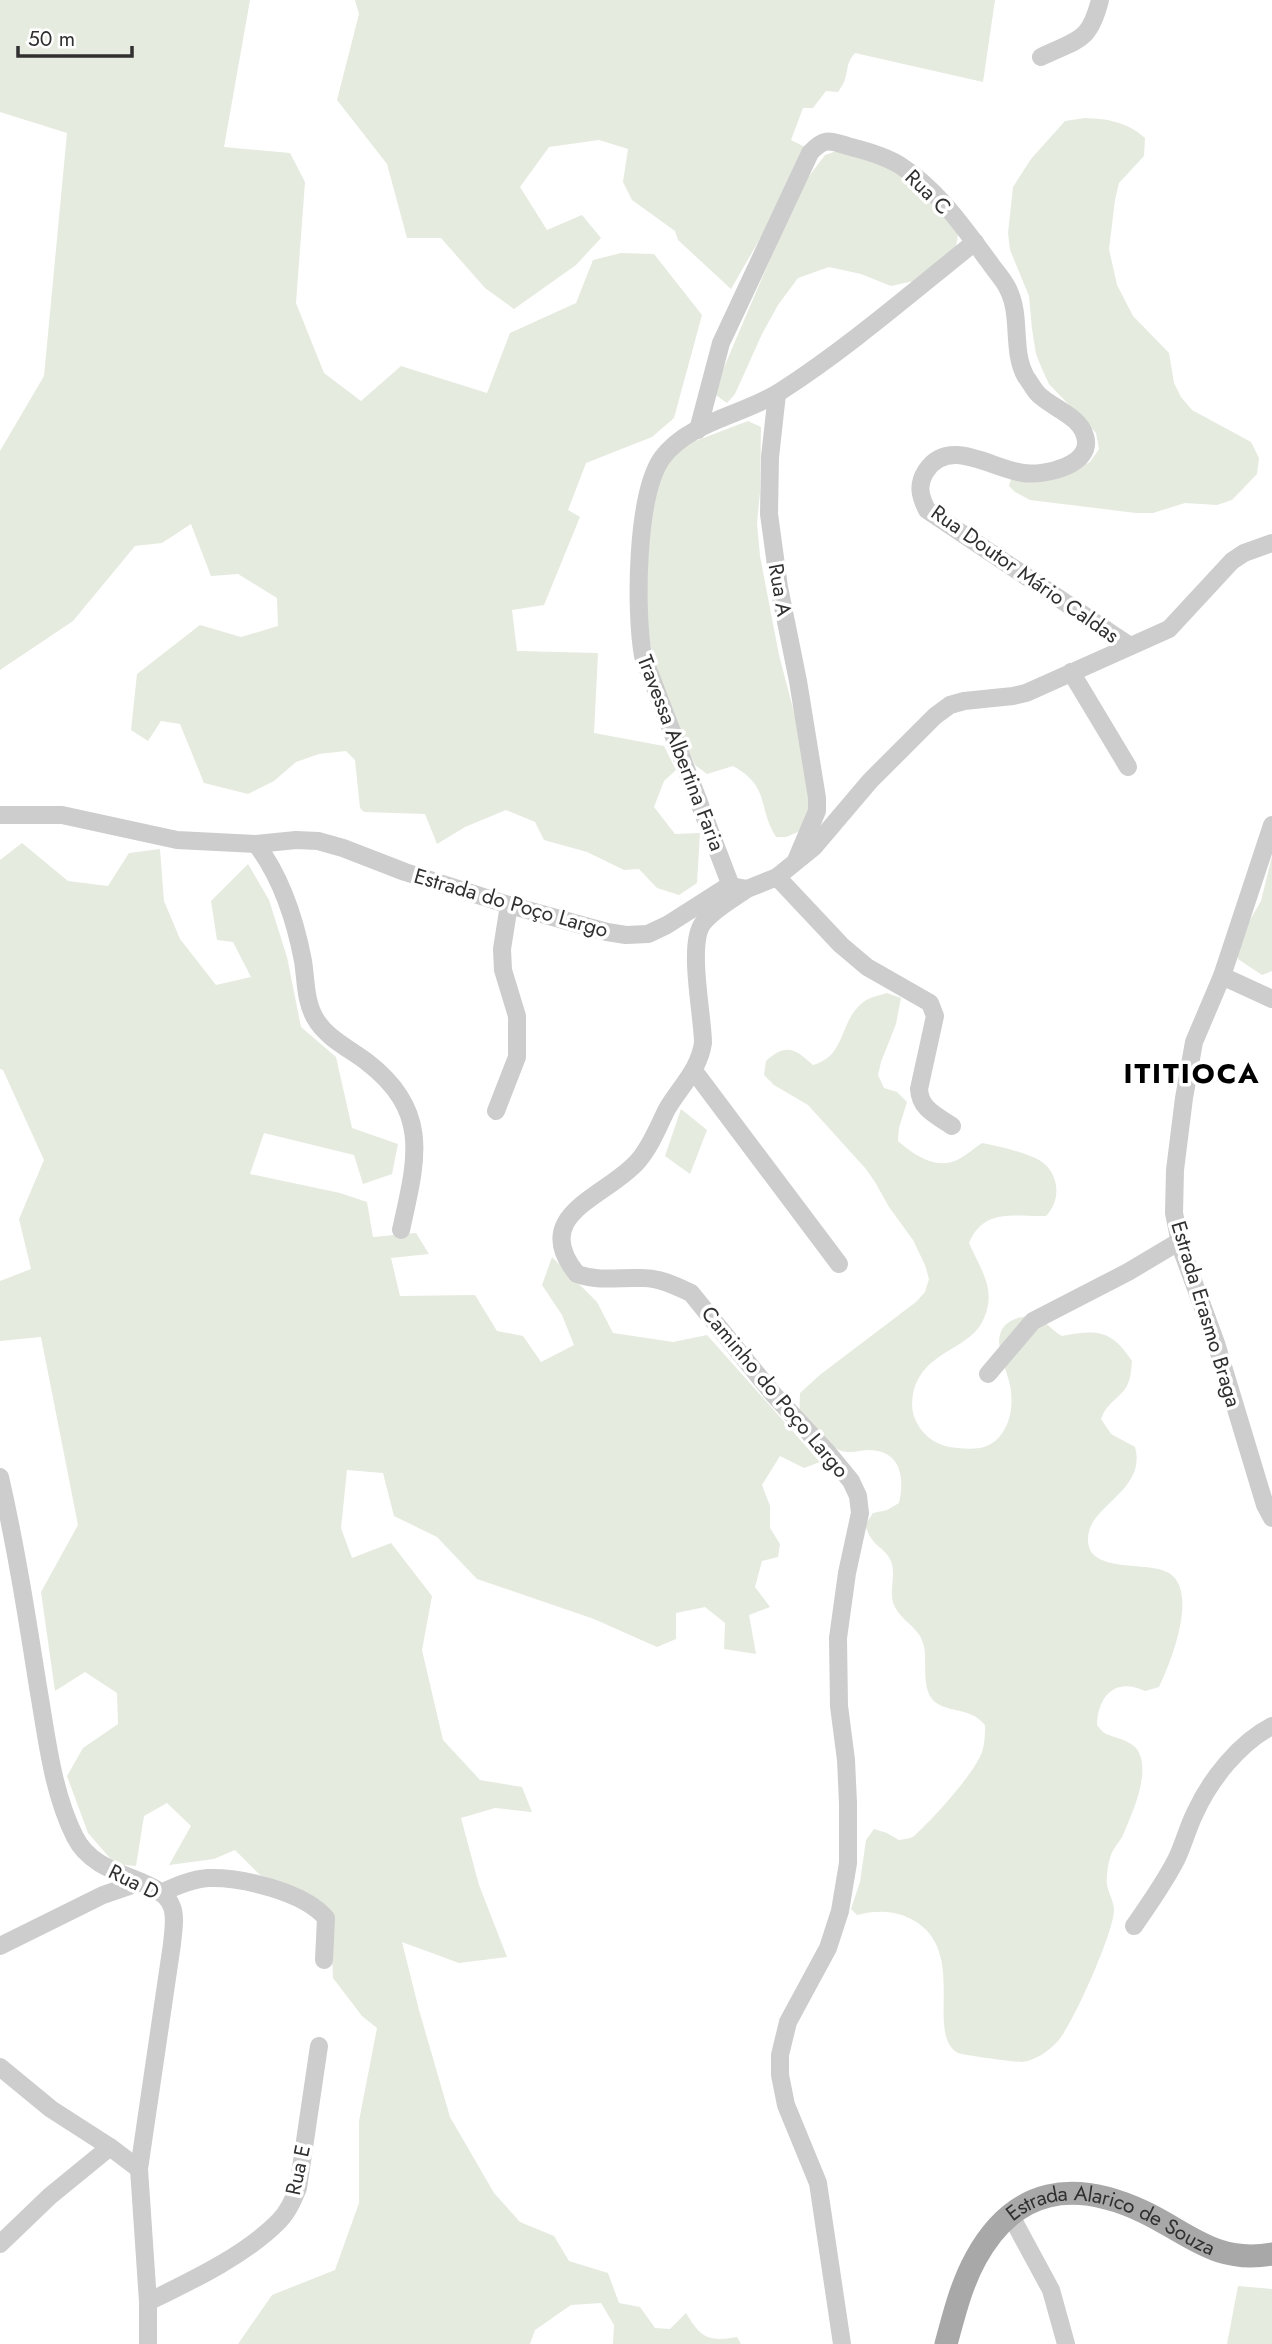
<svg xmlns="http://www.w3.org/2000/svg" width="1272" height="2344" viewBox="0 0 1272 2344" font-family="Jost,sans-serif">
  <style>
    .green { fill: #e5ebdf }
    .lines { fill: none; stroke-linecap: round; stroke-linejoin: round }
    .minor { stroke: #cdcdcd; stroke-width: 18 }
    .major { stroke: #a8a8a8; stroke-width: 23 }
    .labels { text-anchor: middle; stroke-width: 7; stroke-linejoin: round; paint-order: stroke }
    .street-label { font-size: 21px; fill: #303030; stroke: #fff }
    .district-label { font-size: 28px; font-weight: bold; letter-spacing: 2px; fill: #000; stroke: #fff }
  </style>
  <rect width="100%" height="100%" fill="#fff"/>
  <g class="green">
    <path d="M0 0H250L224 147 290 153 305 182 296 303 324 373 361 401 401 366 487 393 510 333 576 303 593 260 621 253 654 254 702 315 674 418 652 437 586 463 568 510 580 517 544 605 512 610 517 651 598 653 594 733 664 746 676 770 664 781 654 807 675 834 700 833 697 883 679 895 657 888 639 869 624 870 587 852 544 840 535 822 506 810 465 827 437 844 425 814 364 812 360 808 355 760 346 751 319 754 296 762 274 781 248 794 204 783 180 724 161 721 148 741 131 730 137 674 200 625 241 637 278 626 277 598 238 574 211 576 191 524 162 543 135 546 73 621 0 670V451L44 376 67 133 0 112Z"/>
    <path d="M355 0H995L983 82 855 53C843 66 851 76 838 92L826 91 813 108H803L791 140 811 150 731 289 678 240 675 231 632 200 623 182 628 149 599 140 549 147 520 187 547 230 582 215 601 238 576 265 514 309 485 288 441 238H407L387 164 337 100 359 14Z"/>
    <path d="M1085 118C1109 119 1127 122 1145 138L1144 156 1119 183 1115 200 1109 249 1117 285 1133 316 1169 353 1174 383 1181 397 1192 410 1251 442 1259 458 1257 474 1232 500 1217 505 1185 503 1153 513H1136L1030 500 1015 492 1009 486 1011 479 1075 469 1090 462 1099 449 1096 433 1049 384 1042 369 1036 354 1032 329 1029 296 1010 250 1008 233 1013 187 1031 159 1065 121Z"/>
    <path d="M846 148 879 155 951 215 958 235 955 252 923 279 891 286 861 274 829 267 798 278 778 305 762 334 735 394 727 403 713 393 801 187 825 155Z"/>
    <path d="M748 421 761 427 760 492 757 523 760 556 779 655 796 720 807 783 809 815 798 832 786 837H776C757 807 771 787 733 766L707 774 695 765 658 685 646 621 645 554 657 487 670 456 685 445Z"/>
    <path d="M22 843 68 881 108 886 129 853 160 849 164 901 180 939 216 985 251 977 233 942 217 940 211 901 248 864 269 900 287 957 301 1027 336 1057 352 1128 398 1144 392 1174 363 1184 354 1155 264 1133 250 1174 340 1193 367 1202 373 1237 416 1233 429 1254 391 1258 400 1296 475 1295 497 1331 523 1336 541 1362 574 1345 562 1315 542 1285 552 1257 597 1302 613 1333 673 1342 707 1335 820 1462 804 1468 780 1456 762 1485 770 1506V1528L780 1544 778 1557 762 1561 755 1587 770 1607 749 1615 756 1654 724 1649 725 1623 705 1607 676 1613V1639L657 1647 594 1619 477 1579 437 1537 394 1516 383 1473 347 1470 341 1528 352 1558 391 1543 432 1596 422 1650 443 1740 480 1780 522 1787 532 1812 495 1808 461 1818 479 1885 507 1957 459 1963 402 1942 419 2010 450 2117 494 2193 520 2222 554 2236 569 2261 608 2273 619 2303 640 2307 655 2328 670 2329 686 2313C701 2338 708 2342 737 2337L741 2344H613L614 2325 601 2303 571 2305 535 2330 530 2344H238L272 2295 335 2270 359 2203V2121L377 2028 362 2016 333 1978 330 1917 310 1894 260 1875 235 1850 214 1859 169 1865 191 1826 167 1803 144 1816 136 1866 115 1864 88 1833 67 1776 83 1748 118 1724 117 1693 85 1672 55 1691 41 1592 78 1525 41 1337 0 1341V1281L31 1269 19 1219 44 1160 3 1070 0 1069V860Z"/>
    <path d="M1272 856V971L1262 975 1238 959 1236 944 1261 901Z"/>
    <path d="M887 993 901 998 896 1024 881 1062 878 1075 884 1088 897 1092 907 1102 899 1128 898 1141C914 1155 937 1171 959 1159 967 1155 974 1148 982 1143 999 1146 1019 1151 1035 1158 1059 1168 1063 1199 1046 1216 1015 1217 984 1207 969 1243 980 1269 997 1289 984 1318 971 1351 923 1349 913 1394 911 1405 912 1415 918 1425 926 1439 941 1447 957 1448 977 1450 992 1449 1003 1432 1012 1417 1013 1402 1010 1385 1006 1365 985 1331 1015 1319 1022 1316 1034 1316 1041 1320 1048 1324 1054 1332 1062 1336 1097 1329 1112 1330 1132 1361 1131 1370 1131 1381 1125 1389 1116 1401 1107 1403 1101 1419L1111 1434 1135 1447C1147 1491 1089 1505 1088 1538 1086 1575 1148 1560 1169 1573 1199 1592 1171 1662 1159 1687L1145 1691C1116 1677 1098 1695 1097 1725 1100 1729 1104 1734 1109 1735 1122 1740 1137 1742 1141 1758 1147 1782 1132 1813 1123 1835 1119 1843 1112 1849 1110 1858 1108 1865 1106 1877 1107 1884 1108 1893 1114 1901 1114 1910 1114 1932 1073 2024 1058 2041 1049 2051 1035 2061 1021 2062 1015 2062 962 2055 958 2053 924 2034 969 1951 913 1920 895 1910 876 1910 857 1915L851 1909 860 1882 866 1840 874 1829 887 1833 899 1840C904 1839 910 1839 914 1836 933 1819 974 1774 982 1752 985 1743 985 1734 985 1725 981 1721 977 1717 972 1715 960 1709 941 1710 932 1699 919 1681 931 1655 920 1636 912 1623 898 1618 893 1602 889 1588 897 1573 890 1559 883 1546 872 1547 865 1525L873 1513 887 1510 899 1503C905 1477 901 1451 869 1450 861 1450 850 1454 842 1451 834 1449 807 1427 803 1420 798 1413 800 1401 800 1393L821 1374 916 1302 925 1292 929 1279 925 1265 913 1240 889 1207 875 1182 866 1169 808 1105 774 1085 764 1075 766 1061C785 1043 795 1048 813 1065 846 1056 839 1023 861 1004 868 997 878 996 887 993Z"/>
    <path d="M681 1109 707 1130 690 1174 665 1156Z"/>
    <path d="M1238 2286 1272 2289V2344H1227Z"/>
  </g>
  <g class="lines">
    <g class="minor">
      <path d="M1041 57C1078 39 1089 43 1100 0"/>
      <path d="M777 394 770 457 769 514 779 587 798 681 817 798V811L797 858"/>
      <path d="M698 430 721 343 810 153C825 136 831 141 851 147 867 151 887 157 901 166 938 190 964 228 990 263 996 272 1004 280 1008 289 1022 316 1011 351 1026 377 1030 382 1034 390 1038 394 1052 408 1080 416 1085 436 1094 465 1045 476 1023 473 992 469 949 436 926 471 917 485 920 496 927 510L1130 646"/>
      <path d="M1071 672 1128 767"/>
      <path d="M0 815H62L177 840 256 844 296 840 318 841 343 848 405 872 509 905 607 932 626 935 648 934 667 925 725 888 731 886 747 889 777 877 814 847 870 781 935 716 950 705 964 701 1013 696 1026 693 1169 629 1232 561 1244 553 1272 543"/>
      <path d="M1272 825 1222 976 1194 1042 1184 1098 1175 1170 1174 1213 1181 1248 1216 1343 1265 1505 1272 1518"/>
      <path d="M256 844C282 878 295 919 303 961 306 979 305 1001 315 1018 326 1038 350 1049 367 1062 432 1112 416 1161 401 1230"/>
      <path d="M777 877 841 945 867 967 930 1003 935 1016 919 1089C920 1109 936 1115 952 1126"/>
      <path d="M731 886 643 656C635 611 636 495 662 458 689 421 745 415 781 391 849 347 911 293 975 242"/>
      <path d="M747 889C733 899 714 909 703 923 687 944 703 1016 703 1043 699 1070 680 1087 667 1109 658 1127 651 1146 638 1161 607 1197 528 1214 577 1274 600 1282 620 1277 643 1278 660 1278 676 1286 691 1293L774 1395 828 1453 851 1481 858 1496 860 1513 847 1573 838 1638 839 1706 846 1760 848 1803V1863L840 1911 828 1948 788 2022 780 2055V2075L786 2105 818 2183 842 2344"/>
      <path d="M1222 976 1272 999"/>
      <path d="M694 1071 839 1264"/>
      <path d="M496 1111 517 1057V1016L503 970 502 949 509 905"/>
      <path d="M988 1374 1033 1321 1128 1272 1180 1241"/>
      <path d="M0 1477C16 1547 27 1617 38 1687 47 1738 52 1791 75 1837 97 1881 161 1875 172 1907 176 1918 173 1932 172 1944L139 2169 148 2302V2344"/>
      <path d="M161 1893C176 1886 192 1879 208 1878 242 1877 304 1892 326 1918L324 1960"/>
      <path d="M1134 1926C1150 1903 1165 1882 1177 1858 1184 1843 1188 1827 1195 1813 1210 1780 1239 1743 1272 1726"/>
      <path d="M0 1946 103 1895 141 1882"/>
      <path d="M0 2067 51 2109 110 2147"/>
      <path d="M1011 2216 1051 2290 1066 2344"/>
      <path d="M0 2244 50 2196 110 2147 139 2169"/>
      <path d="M148 2302C191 2281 246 2255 279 2221 288 2212 293 2200 298 2188L319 2046"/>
    </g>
    <path class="major" id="s1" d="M946 2344C954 2315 961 2285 976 2258 1015 2187 1074 2179 1144 2212 1190 2234 1216 2264 1272 2254"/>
  </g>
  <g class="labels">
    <g class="street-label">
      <text transform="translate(928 192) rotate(44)" y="7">Rua C</text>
      <text transform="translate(1025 574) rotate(35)" y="7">Rua Doutor Mário Caldas</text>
      <text transform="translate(780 590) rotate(80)" y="7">Rua A</text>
      <text transform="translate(681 753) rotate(69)" y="7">Travessa Albertina Faria</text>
      <text transform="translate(511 903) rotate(16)" y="7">Estrada do Poço Largo</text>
      <text transform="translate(1206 1314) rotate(73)" y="7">Estrada Erasmo Braga</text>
      <text transform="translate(775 1392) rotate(50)" y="7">Caminho do Poço Largo</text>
      <text transform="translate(134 1882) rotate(26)" y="7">Rua D</text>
      <text transform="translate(298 2170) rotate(-78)" y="7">Rua E</text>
      <text dy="7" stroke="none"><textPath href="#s1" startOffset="256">Estrada Alarico de Souza</textPath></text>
    </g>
    <g class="district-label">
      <text x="1192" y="1083">ITITIOCA</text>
    </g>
  </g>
  <path d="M18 46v10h114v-10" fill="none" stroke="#303030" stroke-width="3.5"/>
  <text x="28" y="46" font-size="21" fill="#303030" stroke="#ffffff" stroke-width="5" paint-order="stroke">50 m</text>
</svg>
